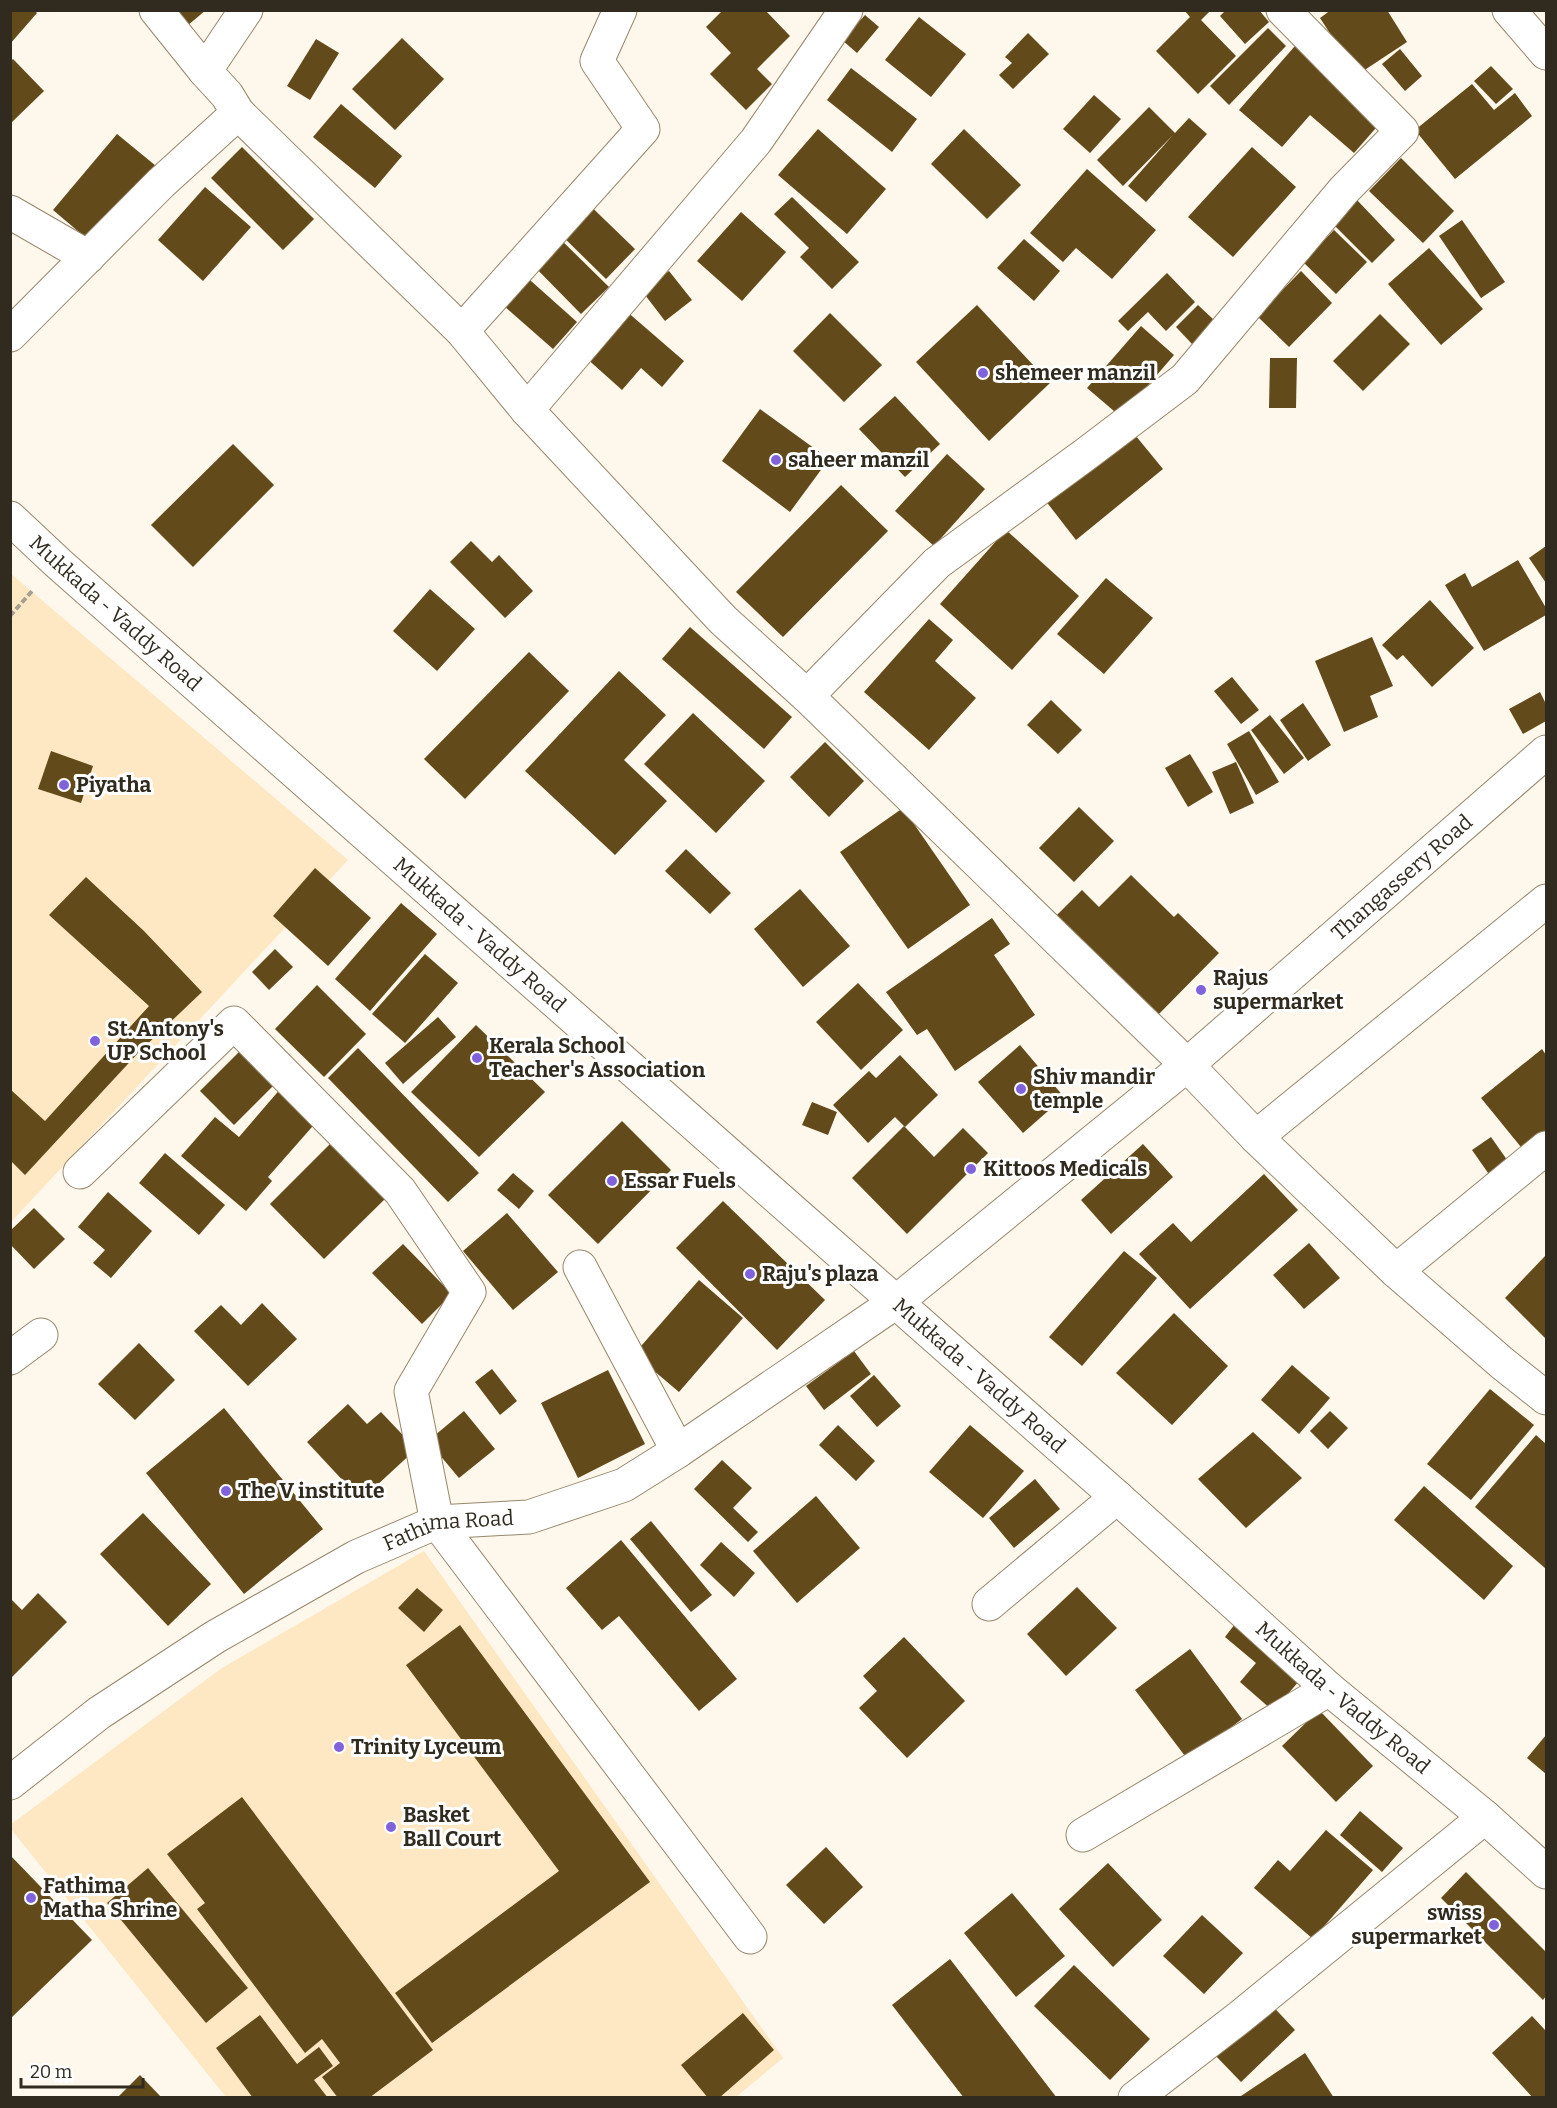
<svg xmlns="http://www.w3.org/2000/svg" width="1557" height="2108" viewBox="0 0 1557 2108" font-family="Bitter,serif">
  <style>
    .built { fill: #fde8c3 }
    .building { fill: #634a1a }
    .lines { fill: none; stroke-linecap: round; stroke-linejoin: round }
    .minor-casing { stroke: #97876c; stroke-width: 35 }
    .path { stroke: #a59e92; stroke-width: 4; stroke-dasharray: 6 3; stroke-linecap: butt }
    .minor { stroke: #fff; stroke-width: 33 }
    .poi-dot { fill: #8062dd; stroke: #fff; stroke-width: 2 }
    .labels { text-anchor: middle; stroke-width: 6; stroke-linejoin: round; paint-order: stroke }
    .poi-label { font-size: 21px; font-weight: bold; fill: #312b1f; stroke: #fff; text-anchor: start }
    .street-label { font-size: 21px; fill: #312b1f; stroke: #fff }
  </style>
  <rect width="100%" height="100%" fill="#fef7eb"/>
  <g class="built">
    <path d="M11 574 348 860 11 1222Z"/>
    <path d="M424 1551 783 2058 736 2097H226L11 1829 10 1825 222 1668Z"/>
  </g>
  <g class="building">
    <path d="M10 10H34L37 13 10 44Z"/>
    <path d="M164 10H206L181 31Z"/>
    <path d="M723 10H765L790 36 757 69 772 84 746 110 710 74 731 53 706 27Z"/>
    <path d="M1184 10H1211L1201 20 1236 56 1198 94 1156 51 1190 17Z"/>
    <path d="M1226 10H1259L1269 22 1245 44 1220 16Z"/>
    <path d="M1331 10H1387L1407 42 1357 75 1320 18Z"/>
    <path d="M865 15 879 27 857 53 842 40Z"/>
    <path d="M919 17 966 54 931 97 885 60Z"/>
    <path d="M1268 28 1286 46 1229 105 1210 86Z"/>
    <path d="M1028 33 1049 54 1013 89 999 75 1012 63 1005 57Z"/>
    <path d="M402 38 444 79 395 130 352 89Z"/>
    <path d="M316 39 339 53 310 100 287 86Z"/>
    <path d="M1295 46 1382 121 1354 153 1310 115 1282 147 1239 110Z"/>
    <path d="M1400 49 1422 76 1405 91 1382 64Z"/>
    <path d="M13 59 44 91 10 124V62Z"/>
    <path d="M1491 66 1513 89 1496 104 1474 81Z"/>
    <path d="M851 68 917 119 892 152 827 100Z"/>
    <path d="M1472 84 1494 110 1515 93 1532 116 1455 179 1415 130Z"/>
    <path d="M1094 95 1121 119 1090 153 1063 129Z"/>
    <path d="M341 104 402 156 375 188 313 137Z"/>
    <path d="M1149 107 1175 133 1189 118 1207 134 1146 202 1128 186 1173 135 1123 186 1097 160Z"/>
    <path d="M818 129 886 189 847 234 778 175Z"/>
    <path d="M964 129 1021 185 987 219 931 164Z"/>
    <path d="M117 134 156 166 92 243 53 210Z"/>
    <path d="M242 147 314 219 283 250 211 178Z"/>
    <path d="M1252 147 1296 187 1233 257 1188 217Z"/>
    <path d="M1401 158 1454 211 1423 243 1369 191Z"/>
    <path d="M1087 169 1156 230 1112 279 1076 248 1063 262 1030 233Z"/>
    <path d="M205 187 251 227 203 281 158 240Z"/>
    <path d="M577 193 635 249 606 279 549 223Z"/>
    <path d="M792 197 859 262 832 289 800 257 809 248 774 214Z"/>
    <path d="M1356 199 1395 240 1372 263 1333 224Z"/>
    <path d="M741 212 786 252 742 301 697 261Z"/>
    <path d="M1462 220 1505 282 1481 298 1439 236Z"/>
    <path d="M551 230 609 287 581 314 524 256Z"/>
    <path d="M1334 230 1367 262 1336 294 1303 262Z"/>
    <path d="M1024 239 1060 271 1034 301 997 268Z"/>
    <path d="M1429 248 1483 309 1441 345 1388 284Z"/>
    <path d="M512 264 577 322 553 349 487 291Z"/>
    <path d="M669 271 692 300 665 321 642 291Z"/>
    <path d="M1301 271 1332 303 1289 347 1257 316Z"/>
    <path d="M1167 273 1195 302 1166 331 1148 312 1128 331 1118 321Z"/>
    <path d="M977 305 1050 383 989 441 916 362Z"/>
    <path d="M1198 305 1215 321 1192 344 1176 327Z"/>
    <path d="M625 310 684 361 662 387 641 368 622 390 584 356Z"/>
    <path d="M830 313 882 365 844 402 793 351Z"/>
    <path d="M1380 314 1410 344 1363 391 1333 361Z"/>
    <path d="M1141 326 1174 355 1121 417 1087 388Z"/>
    <path d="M1270 358H1297L1296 408H1269Z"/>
    <path d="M895 396 940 444 905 477 859 429Z"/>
    <path d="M760 409 829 459 790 512 722 461Z"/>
    <path d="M1131 430 1163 469 1076 540 1045 500Z"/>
    <path d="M233 444 274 485 193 567 151 525Z"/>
    <path d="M947 454 985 489 934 546 895 511Z"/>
    <path d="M841 485 888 531 783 637 736 592Z"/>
    <path d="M1006 530 1079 596 1012 670 940 604Z"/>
    <path d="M471 541 492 562 499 555 533 591 505 618 450 562Z"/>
    <path d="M1546 546V583L1529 558Z"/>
    <path d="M1518 560 1546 608V615L1484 651 1445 585 1465 573 1472 587Z"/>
    <path d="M1106 578 1153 618 1104 674 1057 634Z"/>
    <path d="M430 589 475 629 437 671 393 631Z"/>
    <path d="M1430 600 1474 648 1432 687 1403 655 1397 660 1382 645Z"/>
    <path d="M929 619 953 640 935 661 976 698 929 750 864 692Z"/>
    <path d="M690 627 792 717 764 749 662 659Z"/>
    <path d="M1372 637 1393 686 1370 696 1378 717 1344 732 1315 661Z"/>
    <path d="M529 652 569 691 465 799 424 759Z"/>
    <path d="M619 671 666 715 624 760 667 801 615 855 525 771Z"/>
    <path d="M1232 677 1259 710 1241 724 1214 691Z"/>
    <path d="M1540 692 1546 704V721L1523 734 1509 709Z"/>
    <path d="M1051 700 1082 730 1058 754 1027 725Z"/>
    <path d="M1303 703 1331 745 1308 761 1280 720Z"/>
    <path d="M693 713 765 781 716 833 644 764Z"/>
    <path d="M1270 715 1304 758 1284 774 1251 730Z"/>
    <path d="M1249 731 1279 782 1256 795 1227 744Z"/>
    <path d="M825 742 864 781 829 817 790 777Z"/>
    <path d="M51 751 93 766 81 803 38 789Z"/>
    <path d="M1190 754 1213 792 1188 807 1165 768Z"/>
    <path d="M1236 762 1254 803 1230 814 1212 772Z"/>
    <path d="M1079 807 1114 841 1074 882 1039 848Z"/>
    <path d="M903 808 970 905 908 949 840 852Z"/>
    <path d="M686 849 731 893 710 914 665 871Z"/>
    <path d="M315 868 371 918 328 966 273 916Z"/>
    <path d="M1131 875 1174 917 1178 913 1219 953 1155 1018 1054 918 1082 890 1099 907Z"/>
    <path d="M86 877 144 931 202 992 139 1052 25 1175 10 1160V1089L45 1121 149 1006 49 915Z"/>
    <path d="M800 889 850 946 803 987 754 929Z"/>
    <path d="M401 903 437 934 370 1011 335 979Z"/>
    <path d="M992 918 1010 944 994 955 1035 1015 955 1071 927 1029 917 1035 886 992Z"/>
    <path d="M275 949 293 967 269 990 252 972Z"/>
    <path d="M425 954 458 983 405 1043 372 1014Z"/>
    <path d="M858 983 903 1030 861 1070 816 1022Z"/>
    <path d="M317 985 366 1034 324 1077 275 1029Z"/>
    <path d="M438 1017 456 1037 403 1084 385 1063Z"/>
    <path d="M476 1025 545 1092 479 1157 411 1092Z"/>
    <path d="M1020 1045 1064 1097 1023 1133 978 1082Z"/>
    <path d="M244 1047 278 1081 234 1125 200 1091Z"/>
    <path d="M358 1048 479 1173 448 1202 328 1078Z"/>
    <path d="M1542 1049 1546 1055V1134L1525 1152 1481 1098Z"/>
    <path d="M900 1055 938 1095 905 1127 895 1117 868 1143 833 1105 869 1071 876 1078Z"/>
    <path d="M282 1087 319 1119 268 1177 272 1181 246 1211 181 1156 215 1117 239 1137Z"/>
    <path d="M812 1102 837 1112 828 1135 802 1125Z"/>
    <path d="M622 1121 671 1170 598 1244 548 1195Z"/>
    <path d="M904 1126 934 1157 963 1128 988 1153 907 1234 852 1178Z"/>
    <path d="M1491 1137 1512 1167 1493 1180 1472 1150Z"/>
    <path d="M336 1138 391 1193 324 1259 270 1204Z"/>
    <path d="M1143 1144 1173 1177 1111 1234 1081 1200Z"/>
    <path d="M165 1153 225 1205 199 1235 139 1183Z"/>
    <path d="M513 1173 534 1191 519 1209 497 1190Z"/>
    <path d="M1264 1174 1298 1210 1190 1309 1139 1254 1173 1223 1191 1242Z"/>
    <path d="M108 1192 152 1231 111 1278 93 1263 105 1250 78 1227Z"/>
    <path d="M723 1201 825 1300 777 1350 676 1248Z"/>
    <path d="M34 1208 65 1239 34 1269 10 1244V1231Z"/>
    <path d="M507 1213 558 1272 513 1310 463 1251Z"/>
    <path d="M1309 1243 1340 1278 1304 1309 1273 1275Z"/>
    <path d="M403 1244 452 1294 422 1324 372 1273Z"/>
    <path d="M1124 1251 1157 1278 1082 1366 1049 1337Z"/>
    <path d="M1546 1255V1339L1505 1298Z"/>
    <path d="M699 1280 743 1318 679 1392 634 1354Z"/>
    <path d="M262 1303 297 1339 248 1386 194 1331 221 1305 241 1325Z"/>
    <path d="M1174 1313 1228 1366 1172 1425 1116 1373Z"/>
    <path d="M139 1343 175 1380 135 1420 98 1384Z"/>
    <path d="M854 1351 871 1374 824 1410 806 1386Z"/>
    <path d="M1292 1365 1330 1398 1299 1434 1261 1400Z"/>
    <path d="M492 1369 517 1401 500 1415 475 1382Z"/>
    <path d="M608 1370 645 1444 578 1478 541 1403Z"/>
    <path d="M874 1375 901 1406 877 1427 850 1396Z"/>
    <path d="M1490 1389 1534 1425 1471 1500 1427 1464Z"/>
    <path d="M348 1404 367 1424 381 1412 416 1449 361 1500 307 1442Z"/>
    <path d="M224 1408 323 1529 244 1594 146 1473Z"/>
    <path d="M464 1411 495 1449 459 1478 428 1441Z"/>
    <path d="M1330 1411 1348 1428 1328 1449 1310 1431Z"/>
    <path d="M838 1425 875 1461 856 1481 819 1445Z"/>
    <path d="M970 1425 1024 1471 983 1518 929 1472Z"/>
    <path d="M1253 1432 1302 1478 1246 1528 1198 1479Z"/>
    <path d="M1536 1435 1546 1444V1569L1475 1507Z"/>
    <path d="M722 1460 752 1488 733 1508 758 1532 748 1542 694 1489Z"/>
    <path d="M1035 1479 1060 1509 1014 1548 989 1518Z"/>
    <path d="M1424 1486 1513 1566 1484 1600 1394 1520Z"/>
    <path d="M816 1496 860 1548 797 1603 753 1551Z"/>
    <path d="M143 1513 211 1584 168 1626 100 1554Z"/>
    <path d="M651 1521 712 1595 691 1612 630 1539Z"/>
    <path d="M621 1540 737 1679 699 1711 619 1616 602 1630 566 1588Z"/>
    <path d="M721 1542 755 1573 734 1597 700 1565Z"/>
    <path d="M1077 1587 1117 1628 1066 1676 1027 1634Z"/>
    <path d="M417 1588 443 1610 424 1632 398 1608Z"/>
    <path d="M38 1593 67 1622 10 1679V1598L22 1610Z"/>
    <path d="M1235 1624 1300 1680 1273 1711 1240 1682 1256 1663 1225 1637Z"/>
    <path d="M460 1625 650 1882 432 2043 395 1993 559 1871 406 1665Z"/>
    <path d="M904 1637 965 1701 907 1758 859 1708 877 1691 863 1676Z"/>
    <path d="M1190 1649 1242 1719 1188 1760 1135 1690Z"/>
    <path d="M1319 1710 1373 1766 1336 1802 1282 1746Z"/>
    <path d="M1546 1735V1774L1527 1758Z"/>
    <path d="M242 1797 433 2050 369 2098H338L322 2077 340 2063 322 2039 305 2053 197 1909 205 1903 167 1854Z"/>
    <path d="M1360 1811 1403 1848 1382 1872 1340 1835Z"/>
    <path d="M1326 1830 1373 1870 1313 1939 1254 1888 1278 1860 1290 1871Z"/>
    <path d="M826 1847 863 1887 824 1924 786 1885Z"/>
    <path d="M10 1855 92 1940 10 2019Z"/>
    <path d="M1108 1863 1162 1920 1113 1967 1059 1909Z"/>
    <path d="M148 1868 248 1988 206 2023 107 1903Z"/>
    <path d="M1466 1872 1546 1952V1996L1543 2000 1441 1898Z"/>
    <path d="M1012 1893 1065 1956 1016 1997 964 1933Z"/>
    <path d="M1202 1915 1243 1953 1204 1994 1163 1956Z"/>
    <path d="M950 1959 1057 2098H964L892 2005Z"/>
    <path d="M1074 1965 1150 2039 1110 2080 1034 2006Z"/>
    <path d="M1267 2000 1295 2030 1241 2082 1213 2053Z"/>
    <path d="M743 2013 774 2050 719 2098H708L681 2065Z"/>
    <path d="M260 2015 297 2064 319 2047 333 2066 314 2080 328 2098H253L216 2048Z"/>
    <path d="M1532 2016 1546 2031V2098H1533L1492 2053Z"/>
    <path d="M1305 2053 1334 2098H1238Z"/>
    <path d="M140 2075 162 2098H117Z"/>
  </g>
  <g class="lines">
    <g class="minor-casing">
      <g id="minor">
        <path d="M156 10 205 71"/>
        <path d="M1509 10 1546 53"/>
        <path d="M238 113 462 331 527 410 723 620 807 696 1187 1065 1256 1137 1396 1271 1502 1363 1546 1398"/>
        <path d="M10 212 88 257"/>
        <path d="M462 331 643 129 597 61 620 10"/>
        <path d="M10 335 161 183 238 113 227 95 205 71 246 10"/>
        <path d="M527 410 756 141 846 10"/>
        <path id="s1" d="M10 518 58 563 1117 1497 1329 1689 1485 1817 1546 1872"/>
        <path d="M807 696 937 563 1086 454 1185 379 1344 190 1402 131 1283 10"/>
        <path d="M1256 1137 1546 901"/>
        <path d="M80 1172 234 1023 400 1191 469 1292 411 1391 437 1522 750 1937"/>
        <path d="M580 1267 678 1451"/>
        <path d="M1396 1271 1546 1148"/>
        <path d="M10 1358 41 1335"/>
        <path d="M989 1604 1117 1497"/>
        <path id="s2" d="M10 1783 99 1713 215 1637 356 1557 437 1522 529 1517 624 1485 678 1451 896 1302 1187 1065 1546 752"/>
        <path d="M1083 1835 1329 1689"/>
        <path d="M1135 2098 1240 2017 1485 1817"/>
      </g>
    </g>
    <path class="path" d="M10 616 33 590"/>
    <use href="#minor" class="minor"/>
  </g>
  <g class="poi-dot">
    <circle cx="983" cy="373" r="6"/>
    <circle cx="776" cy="460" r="6"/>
    <circle cx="64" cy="785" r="6"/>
    <circle cx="1201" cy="990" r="6"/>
    <circle cx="95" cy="1041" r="6"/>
    <circle cx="477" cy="1058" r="6"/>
    <circle cx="1021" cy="1089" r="6"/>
    <circle cx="971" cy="1169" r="6"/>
    <circle cx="612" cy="1181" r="6"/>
    <circle cx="750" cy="1274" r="6"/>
    <circle cx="226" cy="1491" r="6"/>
    <circle cx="339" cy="1747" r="6"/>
    <circle cx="391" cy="1827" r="6"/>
    <circle cx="31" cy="1898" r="6"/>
    <circle cx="1494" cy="1925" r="6"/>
  </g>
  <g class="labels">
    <g class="poi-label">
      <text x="995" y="380">shemeer manzil</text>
      <text x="788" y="467">saheer manzil</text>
      <text x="76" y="792">Piyatha</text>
      <text x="1213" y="985">Rajus<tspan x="1213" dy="24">supermarket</tspan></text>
      <text x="107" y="1036">St. Antony's<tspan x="107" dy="24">UP School</tspan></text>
      <text x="489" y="1053">Kerala School<tspan x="489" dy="24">Teacher's Association</tspan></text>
      <text x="1033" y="1084">Shiv mandir<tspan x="1033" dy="24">temple</tspan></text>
      <text x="983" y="1176">Kittoos Medicals</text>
      <text x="624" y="1188">Essar Fuels</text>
      <text x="762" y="1281">Raju's plaza</text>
      <text x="238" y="1498">The V institute</text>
      <text x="351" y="1754">Trinity Lyceum</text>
      <text x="403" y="1822">Basket<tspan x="403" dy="24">Ball Court</tspan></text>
      <text x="43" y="1893">Fathima<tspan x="43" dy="24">Matha Shrine</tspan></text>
      <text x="1482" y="1920" text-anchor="end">swiss<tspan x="1482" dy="24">supermarket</tspan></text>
    </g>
    <g class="street-label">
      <text dy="7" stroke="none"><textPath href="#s1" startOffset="142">Mukkada - Vaddy Road</textPath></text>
      <text dy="7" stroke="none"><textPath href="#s2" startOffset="1683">Thangassery Road</textPath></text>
      <text dy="7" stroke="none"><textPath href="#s1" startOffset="628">Mukkada - Vaddy Road</textPath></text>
      <text dy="7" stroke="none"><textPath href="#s1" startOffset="1294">Mukkada - Vaddy Road</textPath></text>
      <text dy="7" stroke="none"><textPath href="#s2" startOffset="512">Fathima Road</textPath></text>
      <text dy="7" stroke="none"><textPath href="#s1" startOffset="1780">Mukkada - Vaddy Road</textPath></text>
    </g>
  </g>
  <rect width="1557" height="2108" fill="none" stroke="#312b1f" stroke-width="24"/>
  <path d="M21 2078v9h122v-9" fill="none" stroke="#312b1f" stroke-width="3"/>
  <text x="30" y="2078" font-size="18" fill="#312b1f" stroke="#ffffff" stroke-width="4.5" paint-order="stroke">20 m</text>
</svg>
